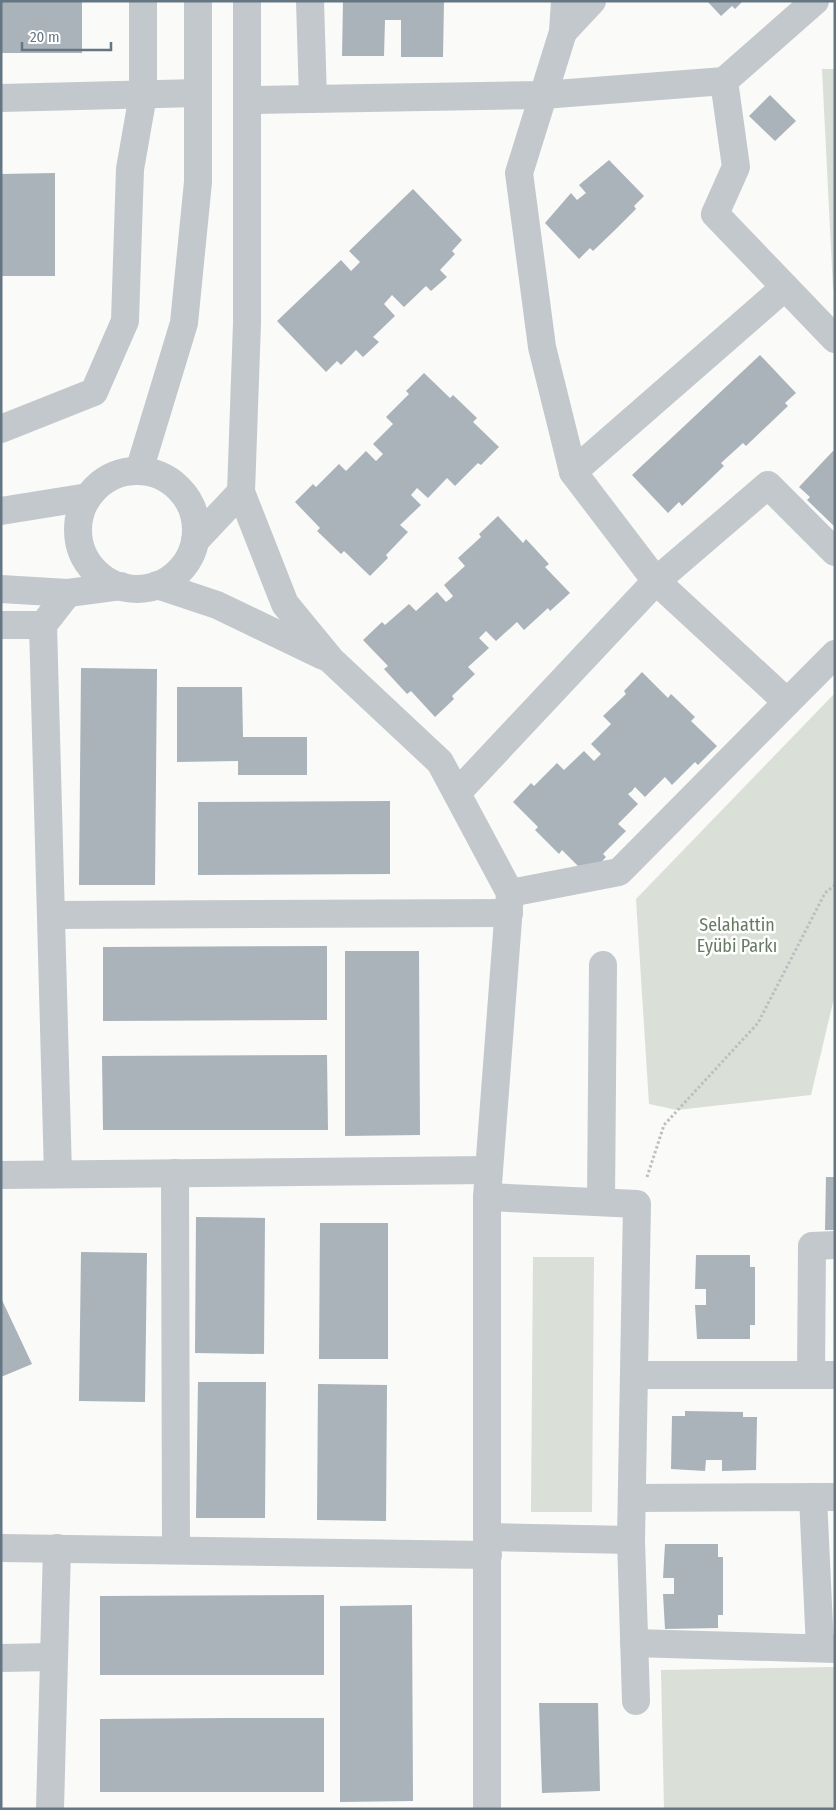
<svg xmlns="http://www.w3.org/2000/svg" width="836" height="1810" viewBox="0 0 836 1810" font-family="'Fira Sans Condensed',sans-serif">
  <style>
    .green { fill: #dadfd7 }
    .building { fill: #aab3b9 }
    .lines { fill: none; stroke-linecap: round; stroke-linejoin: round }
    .path { stroke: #bbbfc2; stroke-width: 3; stroke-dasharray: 2.5 2.5; stroke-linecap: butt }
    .minor { stroke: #c3c8cc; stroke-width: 28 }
    .labels { text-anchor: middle; stroke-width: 5; stroke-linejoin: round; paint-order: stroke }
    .park-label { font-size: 18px; fill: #687a64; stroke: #fff }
  </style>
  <rect width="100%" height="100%" fill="#fafaf8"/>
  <g class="green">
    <path d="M822 69H835V289H833Z"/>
    <path d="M835 693V994L811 1095 677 1110 649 1104 636 899Z"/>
    <path d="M533 1257H594L592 1512H531Z"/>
    <path d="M835 1667V1809H664L661 1670Z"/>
  </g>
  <g class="building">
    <rect x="1" y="1" width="81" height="52"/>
    <path d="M343 1H444L443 57H401V20H385L384 56H342Z"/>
    <path d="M707 1H743L735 9 732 6 721 16Z"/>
    <path d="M770 95 796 121 775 141 749 116Z"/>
    <path d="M609 160 644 196 634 206 636 209 615 230 593 251 590 248 579 259 545 223 571 193 577 200 586 193 579 185Z"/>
    <path d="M55 173V276H1V174Z"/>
    <path d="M413 189 462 240 452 251 455 254 440 270 447 277 431 291 426 286 404 307 392 295 384 304 395 316 373 337 379 342 363 357 356 350 341 365 337 361 326 372 277 321 341 260 351 271 360 262 349 251Z"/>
    <path d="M760 355 796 393 785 403 788 406 746 446 743 443 721 463 724 466 682 506 679 502 668 513 632 475Z"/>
    <path d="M424 373 450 398 453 395 477 418 473 422 499 447 481 465 478 463 455 486 447 478 428 498 417 488 411 495 421 505 400 525 408 532 386 555 388 558 370 576 344 551 341 554 317 531 320 528 295 502 313 484 316 487 339 464 346 471 366 451 376 461 383 454 373 444 393 424 386 417 409 394 406 391Z"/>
    <path d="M833 451 835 452V527L807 500 810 497 799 487Z"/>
    <path d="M498 516 523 543 526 539 549 564 545 567 570 593 550 611 548 608 524 630 517 622 496 641 486 631 479 638 489 648 468 667 475 674 452 696 454 699 435 717 411 691 407 694 384 669 388 666 363 640 382 622 385 625 409 604 416 611 437 592 446 602 450 599 453 596 444 585 465 566 458 558 481 537 479 534Z"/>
    <path d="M81 668 157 669 155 885H79Z"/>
    <path d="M642 672 668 698 671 694 695 717 691 721 717 746 698 765 695 762 672 785 665 777 645 797 635 787 632 791 628 794 638 804 618 824 626 831 603 854 606 857 588 876 562 850 559 854 535 830 538 827 513 802 531 783 534 786 557 763 564 770 584 751 594 761 601 754 591 744 611 724 603 716 626 694 624 691Z"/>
    <path d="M177 687H242L243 737H307V775H238V761L177 762Z"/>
    <path d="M390 801V874L198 875V802Z"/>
    <path d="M327 946V1020L103 1021V947Z"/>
    <path d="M345 951H419L420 1135 345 1136Z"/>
    <path d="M327 1055 328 1130H103L102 1056Z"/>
    <path d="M826 1177H835V1230H825Z"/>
    <path d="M196 1217 265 1218 264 1354 195 1353Z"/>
    <path d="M320 1223H388V1359H319Z"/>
    <path d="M81 1252 147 1253 145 1402 79 1401Z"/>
    <path d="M696 1255H750V1267H755V1325H750V1339H697L695 1305H706V1289H695Z"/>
    <path d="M1 1298 32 1364 1 1377Z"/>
    <path d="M198 1382H266L265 1518H196Z"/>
    <path d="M318 1384 387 1385 386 1521 317 1520Z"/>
    <path d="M685 1411 743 1412V1417H757L756 1470 722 1471V1460H706L705 1471 671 1469 672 1416H685Z"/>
    <path d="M665 1544H718V1557H723V1615H718V1628L665 1629 663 1594H674V1578H663Z"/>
    <path d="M324 1595V1675H100V1596Z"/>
    <path d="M412 1605 413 1801 340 1802V1606Z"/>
    <path d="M539 1703H598L600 1791 542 1793Z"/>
    <path d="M227 1718H324V1792H100V1719Z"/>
  </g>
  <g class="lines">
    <path class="path" d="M647 1177 664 1125 758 1023 825 893 835 885"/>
    <g class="minor">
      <path d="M247 1V323L241 492 285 604 331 660 440 762 510 893 487 1197V1809"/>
      <path d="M310 1 313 99"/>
      <path d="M563 32 592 1"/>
      <path d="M724 81 815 1"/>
      <path d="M1 98 198 93"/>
      <path d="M247 100 543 95 724 81 736 167 715 214 835 339"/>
      <path d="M1 429 94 392 125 321 130 169 143 95V1"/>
      <path d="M139 471 184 323 198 182V1"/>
      <circle cx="137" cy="530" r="59"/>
      <path d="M573 472 785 287"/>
      <path d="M1 511 88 497"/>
      <path d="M195 541 241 492"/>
      <path d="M157 585 217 605 323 656"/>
      <path d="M1 589 68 593 121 586"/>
      <path d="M1 625H43"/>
      <path d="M787 702 656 581 768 485 835 552"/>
      <path d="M457 793 656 581 573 472 542 347 519 173 563 32 565 1"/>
      <path d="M510 893 619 872 835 654"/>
      <path d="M51 915 509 913"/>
      <path d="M175 1173 176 1550"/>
      <path d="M58 1174 43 625 68 593"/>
      <path d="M1 1175 489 1170"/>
      <path d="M487 1197 637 1204 631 1540 636 1701"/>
      <path d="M601 1202 603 965"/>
      <path d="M634 1375H835"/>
      <path d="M811 1375 812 1246 835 1245"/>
      <path d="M813 1497 820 1648"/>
      <path d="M632 1498 835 1497"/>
      <path d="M488 1537 631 1540"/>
      <path d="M1 1548 488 1555"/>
      <path d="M634 1643 835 1649"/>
      <path d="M1 1658 54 1657"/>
      <path d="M50 1809 57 1548"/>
    </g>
  </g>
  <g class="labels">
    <g class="park-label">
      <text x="737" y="931">Selahattin<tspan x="737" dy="21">Eyübi Parkı</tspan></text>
    </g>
  </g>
  <rect width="836" height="1810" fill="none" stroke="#657683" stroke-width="5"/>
  <path d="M22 42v8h89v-8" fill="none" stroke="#657683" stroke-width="2.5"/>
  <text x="30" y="42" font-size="15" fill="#657683" stroke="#ffffff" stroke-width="4" paint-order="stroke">20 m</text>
</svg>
